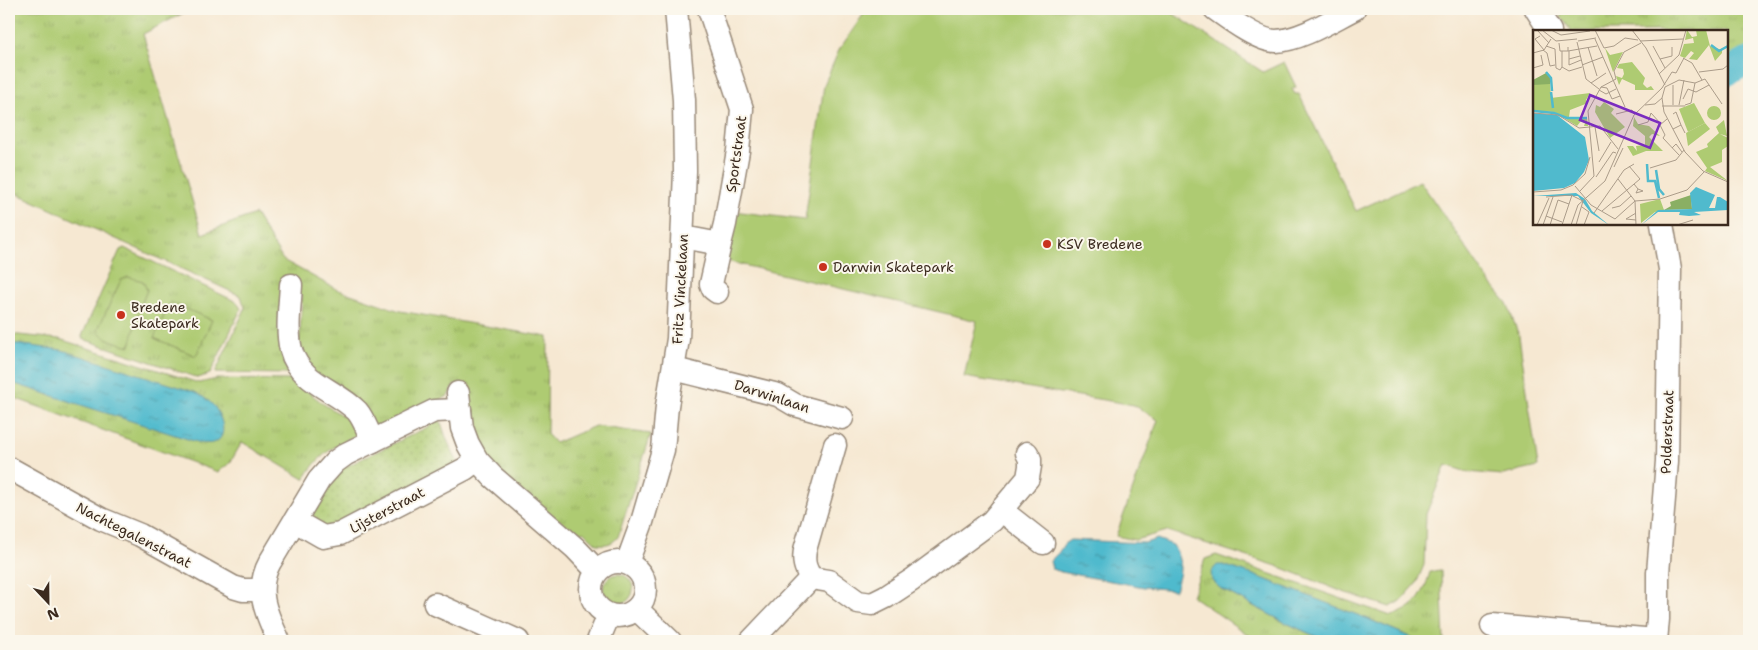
<svg xmlns="http://www.w3.org/2000/svg" width="1758" height="650" viewBox="0 0 1758 650" font-family="'Shantell Sans',sans-serif">
  <style>
    .grass { fill: url(#grass-tufts); stroke: #747a48 }
    .park { fill: url(#park-dots); stroke: #747a48 }
    .pitch { fill: #aecb72; stroke: #747a48 }
    .water { fill: url(#water-ripples); stroke: #467276 }
    .lines { fill: none; stroke-linecap: round; stroke-linejoin: round }
    .river { stroke: #50bacd; stroke-width: 28 }
    .minor-casing { stroke: #988978; stroke-width: 25 }
    .minor { stroke: #fff; stroke-width: 22 }
    .poi-dot { fill: #c8321e; stroke: #fbf7ec; stroke-width: 2 }
    .labels { text-anchor: middle; stroke-width: 4; stroke-linejoin: round; paint-order: stroke }
    .street-label { font-size: 14px; fill: #3b2a1e; stroke: #fbf7ec }
    .poi-label { font-size: 14px; fill: #3b2a1e; stroke: #fbf7ec; text-anchor: start }
    .inset-river { fill: none; stroke: #50bacd; stroke-width: 2.5 }
    .inset-road { fill: none; stroke: #ab9c8a; stroke-width: 1 }
    .view { fill: #7b2cbf; fill-opacity: 0.15; stroke: #7b2cbf; stroke-width: 2.5 }
    .inset-edge { fill: none; stroke: #3b2a1e; stroke-width: 2.5 }
  </style>
  <defs>
    <pattern id="grass-tufts" width="24" height="20" patternUnits="userSpaceOnUse" patternTransform="scale(1.25)"><rect width="24" height="20" fill="#aecb72"/><path d="M3 7l-1-3M5 7V3M7 7l1-3M15 17l-1-3M17 17v-4M19 17l1-3" fill="none" stroke="#97ae62"/></pattern>
    <pattern id="park-dots" width="8" height="8" patternUnits="userSpaceOnUse" patternTransform="scale(1.25)"><rect width="8" height="8" fill="#aecb72"/><path d="M2 2h.1M6 6h.1" fill="none" stroke="#97ae62" stroke-width="1.8" stroke-linecap="round"/></pattern>
    <pattern id="water-ripples" width="26" height="14" patternUnits="userSpaceOnUse" patternTransform="scale(1.25)"><rect width="26" height="14" fill="#50bacd"/><path d="M2 4q2-2 4 0t4 0M15 11q2-2 4 0t4 0" fill="none" stroke="#4497a6"/></pattern>
  </defs>
  <rect width="100%" height="100%" fill="#fbf7ec"/>
  <filter id="ink" filterUnits="userSpaceOnUse"><feTurbulence type="fractalNoise" baseFrequency=".02" numOctaves="2"/><feDisplacementMap in="SourceGraphic" scale="10" xChannelSelector="R" yChannelSelector="G"/><feConvolveMatrix kernelMatrix="1 2 1 2 8 2 1 2 1" color-interpolation-filters="sRGB"/></filter>
  <filter id="wash" filterUnits="userSpaceOnUse"><feTurbulence type="fractalNoise" baseFrequency=".0096" numOctaves="4" result="noise"/><feDisplacementMap in="SourceGraphic" scale="20" xChannelSelector="R" yChannelSelector="G"/><feGaussianBlur stdDeviation="1.12" result="paint"/><feColorMatrix in="noise" values="0 0 0 0 0 0 0 0 0 0 0 0 0 0 0 0 0 1.4 0 .05"/><feComposite in="paint" operator="in"/></filter>
  <g filter="url(#wash)">
    <rect width="100%" height="100%" fill="#f6e8d2"/>
    <g class="grass">
      <path d="M9 9H191L143 34 202 234 255 214 283 260 336 289 400 311 548 337 547 434 555 443 595 426 651 434 618 537C612 544 607 545 597 544L583 531 577 538 492 466 470 427 468 404 470 384 454 385 448 396 384 429 370 423 318 378 297 349 300 335 302 296H296L284 363 290 374 215 373 244 311 245 308 241 296 9 190Z"/>
      <path d="M1556 9H1749V59L1727 70V31H1571Z"/>
      <path d="M124 248 237 302 241 309 210 374 198 378 83 339 82 336 120 250Z"/>
      <path d="M9 334 59 339 199 383 217 379 293 380 325 405 343 416 348 413 358 428 357 435C331 448 320 454 304 479L242 442 230 463 218 472 9 396Z"/>
      <path d="M1216 555 1391 616C1417 608 1423 596 1430 572L1441 571 1444 641H1420L1368 619 1223 565 1221 589 1284 622 1326 641H1257L1192 596 1205 559Z"/>
      <circle cx="618" cy="589" r="15"/>
    </g>
    <path class="park" d="M439 417 447 440 459 466 333 532 309 518 328 484 343 468 430 426 429 420Z"/>
    <g class="pitch">
      <path d="M867 9H1166L1263 72 1284 62 1296 87 1292 89 1295 94H1299L1356 211 1420 181 1491 284 1507 303 1519 336 1538 467 1503 475 1467 472 1446 465 1426 514 1424 565 1416 584 1400 602 1390 607 1343 592 1280 567 1167 531 1135 540 1116 536 1158 420 1134 405 964 377 977 321 722 260 733 211 805 220 824 85 839 50Z"/>
      <path d="M128 277 143 281 147 290 141 305 130 346C120 343 101 340 98 329L121 280Z"/>
      <path d="M170 302 212 320 196 356 154 338Z"/>
    </g>
    <g class="water">
      <path d="M9 343 62 350 195 392C201 396 207 399 212 404 221 413 231 439 212 443 209 444 204 443 200 443L9 382Z"/>
      <path d="M1157 539 1173 545C1183 563 1181 572 1175 590L1144 587 1061 572 1052 569 1050 561 1059 552 1064 544 1070 540 1145 543Z"/>
      <path d="M1217 565H1223L1254 575 1368 619 1420 641H1326L1284 622 1221 589 1212 581 1211 572Z"/>
    </g>
    <g class="lines">
      <path class="river" d="M1727 72 1749 61"/>
    </g>
  </g>
  <g filter="url(#ink)">
    <g class="lines">
      <g class="minor-casing">
        <g id="minor">
          <path d="M1215 9C1229 19 1258 41 1276 41 1301 40 1332 20 1354 9"/>
          <path d="M1536 9 1550 31"/>
          <path d="M683 237 720 244 725 224 738 151 742 109 709 9"/>
          <path d="M291 285C290 305 286 330 291 350 300 383 335 389 357 411 364 419 368 432 373 441"/>
          <path d="M717 292 713 289 711 284 720 244"/>
          <path d="M674 369 778 395 795 405 842 418"/>
          <path d="M458 393 462 428 468 444 477 460 493 477 575 548 597 571"/>
          <path d="M835 445 805 550C803 562 805 568 811 578L829 581 858 602 872 604 886 597 912 580 992 521 1028 478 1030 466V459L1027 453"/>
          <path d="M9 468 101 519 140 535 233 587 243 590H262"/>
          <path d="M1001 510 1043 543"/>
          <path d="M295 521 323 537 340 534 465 469 477 460"/>
          <circle cx="618" cy="589" r="27"/>
          <path d="M627 563 642 522 663 450 667 406 678 339 685 171 684 100 676 9"/>
          <path d="M435 604 518 641"/>
          <path d="M636 610 643 615 670 641"/>
          <path d="M1492 626 1656 640"/>
          <path d="M279 641C267 615 254 591 270 562L319 480 335 462 346 454 434 411 460 410"/>
          <path d="M598 641 609 615"/>
          <path d="M751 641 811 578"/>
          <path d="M1656 641 1658 619V573L1667 461 1670 269 1662 224"/>
        </g>
      </g>
      <use href="#minor" class="minor"/>
    </g>
  </g>
  <g class="poi-dot">
    <circle cx="1047" cy="244" r="5"/>
    <circle cx="823" cy="267" r="5"/>
    <circle cx="121" cy="315" r="5"/>
  </g>
  <g class="labels">
    <g class="street-label">
      <text transform="translate(736 154) rotate(-82)" y="5">Sportstraat</text>
      <text transform="translate(680 289) rotate(-87)" y="5">Fritz Vinckelaan</text>
      <text transform="translate(772 396) rotate(18)" y="5">Darwinlaan</text>
      <text transform="translate(1667 432) rotate(-88)" y="5">Polderstraat</text>
      <text transform="translate(387 510) rotate(-28)" y="5">Lijsterstraat</text>
      <text transform="translate(134 535) rotate(27)" y="5">Nachtegalenstraat</text>
    </g>
    <g class="poi-label">
      <text x="1057" y="249">KSV Bredene</text>
      <text x="833" y="272">Darwin Skatepark</text>
      <text x="131" y="312">Bredene<tspan x="131" dy="16">Skatepark</tspan></text>
    </g>
  </g>
  <g transform="translate(1533 30)">
    <rect width="195" height="195" fill="#f6e8d2"/>
    <path d="M154 0 159 7 164 6 163 0H173L177 16 189 20V23L182 31 176 15 164 30 156 29 161 23 158 21 152 28 147 26 151 14 161 13 160 8 152 10ZM72 18 77 25 90 22 80 42ZM99 32 112 48 110 54 114 58 118 56 121 60H102V55L89 49 86 55 83 46 89 48 91 44 90 39 84 38 86 34ZM3 54H17L18 68 57 63 53 70 55 73 37 80 36 87 54 88 55 96H51L52 93 48 91 44 96 21 82 0 81V55ZM174 83a7 7 0 1 1 14 0a7 7 0 1 1-14 0ZM101 87 105 94 116 96 127 106 119 104 116 107 130 121H113L100 126 94 116H100L104 121 103 116 112 115V106L100 96ZM191 90 194 106 187 104 195 108V116L189 120V132L177 137 195 151 172 141 174 138 163 122 175 117 174 114 186 103 183 97ZM172 93 177 99 155 116 153 103ZM127 169 131 180 122 182 108 193 107 174Z" fill="#aecb72"/>
    <path d="M13 43 18 48 17 54 0 55V50ZM158 165 159 179 131 180 138 176 137 172Z" fill="#8aaf64"/>
    <path d="M161 73 172 93 155 102 146 79Z" fill="#aecb72"/>
    <path d="M71 72 81 79 78 83 92 97 77 108 62 82 63 75 67 77Z" fill="#aecb72"/>
    <path d="M0 83 24 85 52 107 56 130 51 142 42 153 31 158 0 161ZM163 157 182 165 176 178H182L184 167H187L195 172V180L161 182 168 185 156 186 146 185 147 182H125L108 195 125 180 159 179 157 163ZM43 163 52 169 59 181 76 195 58 183 45 166H0Z" fill="#50bacd"/>
    <path class="inset-river" d="M178 15 186 21 195 16M13 42 18 48 19 61M18 62 20 78M1 81 21 83 34 88H54M114 134 115 151H122L126 168M123 140 126 159 131 165"/>
    <path class="inset-road" d="M4 0 16 13M9 0 23 11 44 9M18 0 28 5 57 1M62 0 71 18 81 16 92 8 105 10M99 0 113 18 132 55M7 6 2 9 11 20M62 9 92 77M45 11 63 8M107 11 150 9M44 12 53 49 66 59M26 13 27 21H35V17M13 16 22 19 23 38 27 40 29 37M120 16 132 38M55 17 64 46M10 20 14 23 17 36 22 35M35 21 64 16M36 21V29L47 26M91 22 108 13M0 23 11 20 18 9M150 28 159 33 169 50M36 29V35L48 30M127 29 139 26V17M49 35 70 27M29 37 36 41 49 37M29 37V21M0 38 10 35 8 25M166 42 190 39 195 35M126 44 146 25 153 0M58 53 73 43M68 57 74 58 79 69 87 66M132 57 146 50 162 53 172 49 189 74M66 60 73 64 83 59M129 68 131 82 152 122 170 141 195 152M150 69 155 59 163 62 176 55M112 75 122 74 129 68 132 57M140 75V55M146 75 151 50M152 75 158 73 162 53M129 76H152M0 83 25 85 46 98 67 96 85 119M83 84 99 80 101 84M140 84 143 82 148 95M134 89 127 95 132 105 130 108 146 125M105 95 115 92 118 83 128 94M62 97 66 121M140 99 148 95 152 103M139 118 143 114 149 122M66 132 78 112M81 137 90 118M117 138 143 130 151 120M61 146 55 81 68 57 83 49 81 41 91 22M63 147 80 122 83 123M85 149 102 171M101 154 105 159 103 163 110 161 105 159M42 156 58 175 82 189 102 171 127 169 154 160 171 142M47 161 61 146M0 162 28 160 40 155 52 144 57 127M13 167 38 165 50 171M102 171 103 195M49 177 56 182 51 195M79 178 87 176 98 166M69 181 107 149 96 136M61 183 91 140 101 134M103 183 93 189 103 190M13 186 29 192M4 195 16 168M10 195 20 167M17 195 25 170 36 174M29 195 39 165M38 195 45 175 72 151 101 85 129 58 139 42 143 43 151 28M43 195 50 171M144 195 160 190"/>
    <path class="view" d="M57 65 127 93 117 118 47 90Z"/>
    <rect width="195" height="195" class="inset-edge"/>
  </g>
  <rect width="1758" height="650" fill="none" stroke="#fbf7ec" stroke-width="30"/>
  <g transform="translate(48 602) rotate(158)" stroke="#fbf7ec" stroke-width="4" paint-order="stroke">
  <path d="M0-4L9 19L0 12L-9 19Z" fill="#3b2a1e"/>
  <text y="-8" font-size="14" font-weight="bold" text-anchor="middle" fill="#3b2a1e">N</text>
  </g>
</svg>
